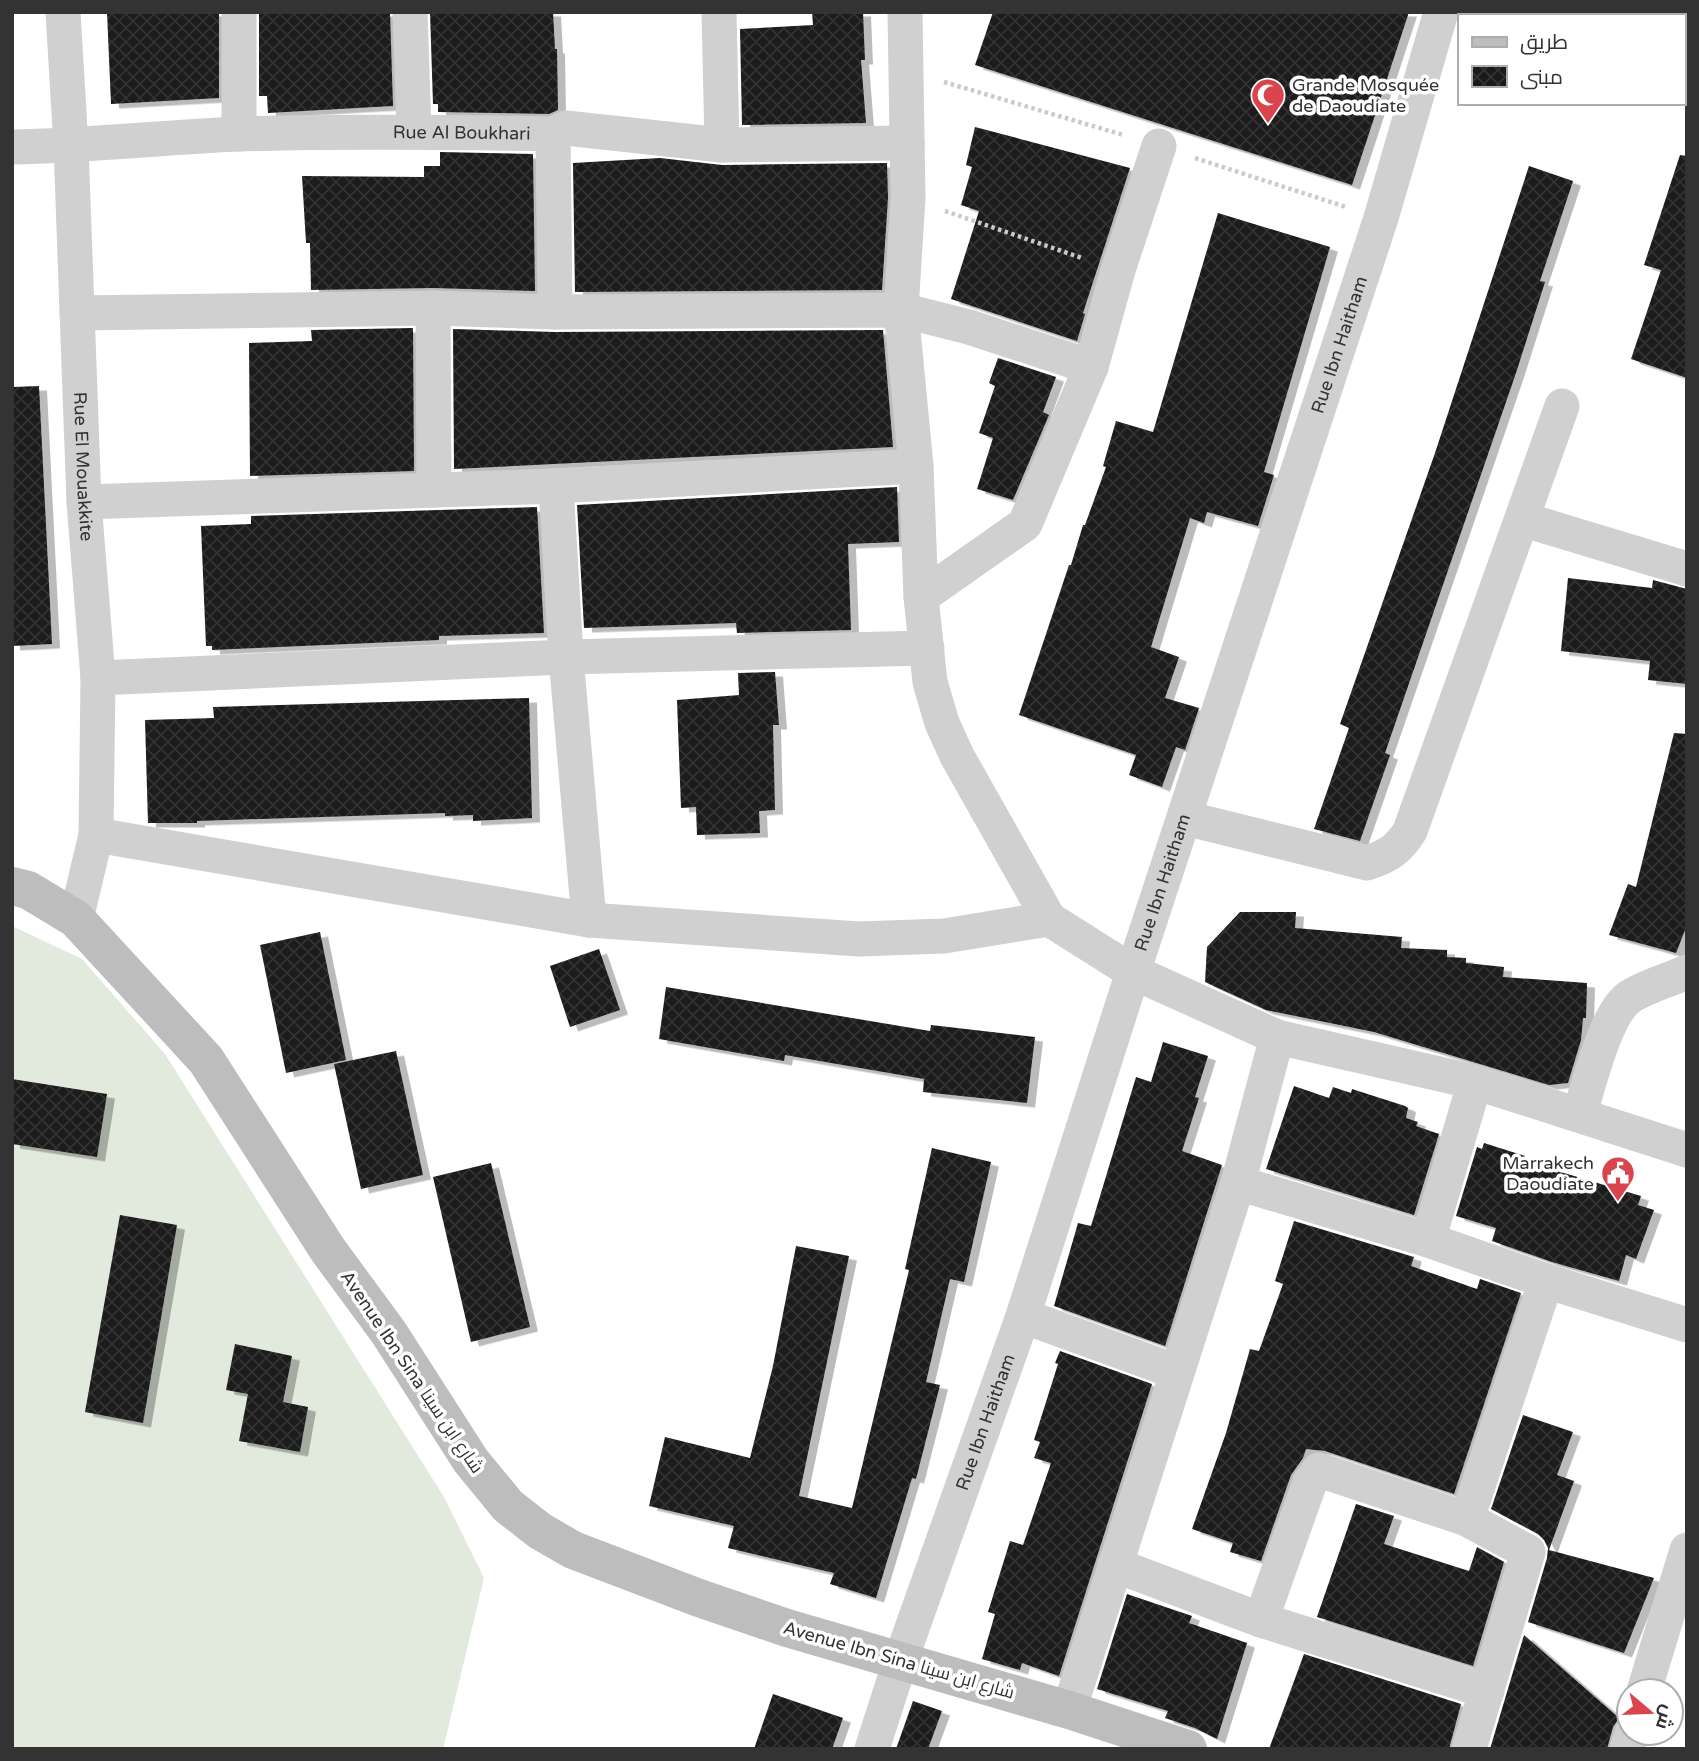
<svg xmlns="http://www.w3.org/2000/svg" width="1699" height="1761" viewBox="0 0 1699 1761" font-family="'Varela Round',Cairo,sans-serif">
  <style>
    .pitch { fill: #e2e9dd }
    .building { fill: url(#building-cross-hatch); filter: url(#shadow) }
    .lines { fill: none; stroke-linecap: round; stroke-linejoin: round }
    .path { stroke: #cacaca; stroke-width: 4.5; stroke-dasharray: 3.5 3.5; stroke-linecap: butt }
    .street { stroke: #d0d0d0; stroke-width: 35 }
    .secondary { stroke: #bdbdbd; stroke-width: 38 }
    .labels { text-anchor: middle; stroke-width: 7; stroke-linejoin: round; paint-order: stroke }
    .poi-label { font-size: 18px; fill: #333; stroke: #fff; text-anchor: start }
    .street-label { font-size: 18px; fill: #333; stroke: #fff }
  </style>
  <defs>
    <pattern id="building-cross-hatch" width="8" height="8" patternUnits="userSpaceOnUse" patternTransform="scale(1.75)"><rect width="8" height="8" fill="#1a1a1a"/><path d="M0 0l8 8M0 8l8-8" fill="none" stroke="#333"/></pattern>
    <filter id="shadow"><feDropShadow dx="8" dy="4.5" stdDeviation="0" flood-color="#0004"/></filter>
  </defs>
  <rect width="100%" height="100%" fill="#fff"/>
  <path class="pitch" d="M12 926 82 959 165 1054 444 1497 484 1578 443 1749H12Z"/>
  <g class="building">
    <path d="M107 12H219V98L111 104Z"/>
    <path d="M259 12H390L393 106 268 113 267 96H259Z"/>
    <path d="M430 12H553L555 49H557L558 110 549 114 438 112V104H433Z"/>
    <path d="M812 12H863L865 60H861L866 123 742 125 740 29 813 25Z"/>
    <path d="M993 12H1409L1352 185 975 65Z"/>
    <path d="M975 127 1130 168 1083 313 1085 314 1077 341 951 299 979 211 961 205 972 167 966 165Z"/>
    <path d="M440 152 533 154 535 291 433 288 311 290 310 243H306L302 176 424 177V166H440Z"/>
    <path d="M1680 155 1687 156V378L1631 359 1661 270 1644 265Z"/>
    <path d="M660 158 722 165 887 163 888 198 882 290 575 292 573 163Z"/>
    <path d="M1529 166 1573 181 1540 281 1545 282 1516 373 1385 753 1390 755 1360 841 1314 829 1349 728 1340 724 1435 453Z"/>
    <path d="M1218 213 1330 247 1264 472 1274 475 1258 526 1207 512 1204 523 1190 518 1151 647 1179 657 1165 698 1199 708 1185 750 1176 747 1162 787 1129 775 1136 755 1019 715 1069 565H1071L1083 525H1085L1106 467 1103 466 1116 421 1153 432Z"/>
    <path d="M413 328 414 471 250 476 249 343 312 341 311 330Z"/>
    <path d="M453 329 555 332 883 330 893 447 454 469Z"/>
    <path d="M998 358 1056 377 1043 412 1049 415 1013 500 977 489 993 438 979 433 995 386 989 383Z"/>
    <path d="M39 386 52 644 12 646V387Z"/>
    <path d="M897 487 899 542 848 544 851 630 737 633 736 623 584 628 577 505Z"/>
    <path d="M537 507 544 633 439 636V640L212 650V646H206L201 526 251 524V516Z"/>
    <path d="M1568 578 1652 588 1653 580 1687 589V684L1648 680 1650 661 1561 651Z"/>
    <path d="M775 672 779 725H773L775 810 759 811 760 833 697 835 696 807 681 808 677 700 739 695 738 673Z"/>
    <path d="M529 698 532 818 473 821V815L445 816V813L197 821V823H148L145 720 214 718 213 707Z"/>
    <path d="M1674 733 1687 734V925L1676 953 1609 935 1628 884 1636 887Z"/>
    <path d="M1240 912H1296L1295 928 1402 937 1401 948 1447 950V957L1466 958V963L1504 967 1503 977 1587 983 1586 1018H1583L1581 1040 1568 1083 1549 1085 1374 1032 1266 1010 1205 982 1207 947Z"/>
    <path d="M320 932 346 1060 286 1073 260 945Z"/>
    <path d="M599 949 620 1010 570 1027 550 966Z"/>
    <path d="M666 987 930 1031 931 1025 1035 1037 1027 1103 923 1092 924 1079 785 1055 784 1061 659 1039Z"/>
    <path d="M1163 1042 1208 1056 1195 1097 1199 1098 1182 1151 1222 1165 1165 1346 1054 1306 1078 1223 1091 1226 1136 1077 1151 1082Z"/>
    <path d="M396 1051 423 1175 361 1189 334 1064Z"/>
    <path d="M12 1079 107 1094 97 1157 12 1144Z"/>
    <path d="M1294 1086 1329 1098 1333 1087 1351 1093 1352 1089 1405 1106 1408 1108 1406 1118 1418 1122 1416 1126 1439 1134 1414 1215 1266 1169Z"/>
    <path d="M1484 1143 1525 1156 1524 1161 1641 1196 1638 1205 1654 1210 1636 1259 1626 1255 1619 1281 1552 1262 1492 1241 1496 1228 1456 1216 1477 1147 1482 1149Z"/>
    <path d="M932 1148 991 1162 964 1282 950 1279 926 1382 940 1385 916 1479 912 1478 876 1598 830 1584 834 1573 728 1548 734 1526 649 1506 665 1437 750 1458 773 1366 796 1246 849 1256 799 1496 852 1508 909 1270 905 1269Z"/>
    <path d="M491 1163 530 1327 471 1342 433 1177Z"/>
    <path d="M120 1215 177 1225 143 1423 85 1412Z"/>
    <path d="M1294 1221 1414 1257 1411 1266 1477 1289 1480 1279 1521 1293 1454 1494 1325 1451 1306 1449 1303 1458 1291 1475 1261 1561 1230 1552 1233 1543 1192 1529 1226 1433 1250 1349 1259 1351 1283 1284 1275 1281Z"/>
    <path d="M235 1344 292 1356 283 1402 308 1407 300 1452 239 1441 248 1394 226 1390Z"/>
    <path d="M1060 1351 1152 1384 1059 1676 1022 1663 1020 1670 982 1659 995 1614 988 1612 1010 1541 1023 1545 1051 1463 1034 1458 1040 1442 1034 1440 1058 1364 1055 1363Z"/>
    <path d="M1523 1415 1573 1432 1557 1475 1574 1481 1549 1550 1654 1578 1624 1653 1528 1622 1547 1558 1548 1548 1544 1540 1538 1534 1491 1509Z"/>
    <path d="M1356 1504 1394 1516 1384 1544 1469 1571 1477 1547 1504 1562 1473 1666 1317 1617Z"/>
    <path d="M1127 1594 1192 1616 1189 1623 1247 1643 1217 1739 1195 1728 1165 1718 1168 1711 1097 1689Z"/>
    <path d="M1524 1635 1619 1718 1613 1727 1607 1749H1490Z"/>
    <path d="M1304 1654 1461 1704 1449 1749H1269Z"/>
    <path d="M773 1694 843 1718 832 1749H754Z"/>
    <path d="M913 1701 942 1711 928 1749H896Z"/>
  </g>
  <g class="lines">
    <g class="path">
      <path d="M944 82 1123 135"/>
      <path d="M1195 158 1346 207"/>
      <path d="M945 211 1082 258"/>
    </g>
    <g class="street">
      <path id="s1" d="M63 12 71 146 84 502 98 678 96 835 76 919"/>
      <path d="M410 12 414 132"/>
      <path d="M719 12 722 145"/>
      <path d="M905 12 908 198 901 310 916 466 921 597 930 682 942 723 957 756 1049 919 1133 972 1277 1037 1475 1082 1687 1150"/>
      <path d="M1524 12 1534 16"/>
      <path d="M1683 64 1687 65"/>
      <path d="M239 134V12"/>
      <path d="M553 134 555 312"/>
      <path id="s2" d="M12 147C88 146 164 137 240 134 344 131 449 132 553 134L566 128 722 145 907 143"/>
      <path d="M433 308 434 490"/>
      <path d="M77 313 433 308 555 312 901 310 969 327 1091 367"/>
      <path d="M556 486 566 657 589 920"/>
      <path d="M84 502 556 486 916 466"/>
      <path d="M1522 519 1687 569"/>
      <path d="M921 597 1025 524 1091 367 1118 270 1159 146"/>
      <path d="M98 678 566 657 927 648"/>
      <path d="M1185 818 1367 863C1388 856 1398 850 1410 831L1562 406"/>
      <path d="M96 835 589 920 859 939 944 936 1049 919"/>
      <path d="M1579 1115C1589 1086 1605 1012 1631 996 1648 986 1669 980 1687 972"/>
      <path d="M1238 1183 1428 1240 1546 1281 1687 1325"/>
      <path d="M1428 1240 1475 1082"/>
      <path d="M1023 1316 1177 1372"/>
      <path d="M1467 1519 1546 1281"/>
      <path d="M1115 1565 1261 1620 1487 1691"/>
      <path d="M1261 1620 1310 1482 1319 1470 1467 1519 1528 1552 1469 1749"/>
      <path d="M1644 1691 1687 1550"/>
      <path d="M1069 1710 1238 1183 1277 1037"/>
      <path id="s3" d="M872 1749 900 1662 1023 1316 1133 972 1381 218 1441 12"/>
      <path d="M1627 1749 1632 1733"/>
    </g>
    <path class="secondary" d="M12 886 28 890 76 919 206 1060 328 1250 389 1333 471 1461 508 1506 540 1531 573 1550 699 1598 787 1628 1069 1710 1188 1749"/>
  </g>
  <defs>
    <g id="mosque-pin" transform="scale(1.75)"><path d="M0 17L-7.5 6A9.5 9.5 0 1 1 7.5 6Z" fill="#da454d" stroke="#fff"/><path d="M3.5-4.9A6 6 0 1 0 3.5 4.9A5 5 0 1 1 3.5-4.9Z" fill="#fff"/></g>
    <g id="civic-pin" transform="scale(1.75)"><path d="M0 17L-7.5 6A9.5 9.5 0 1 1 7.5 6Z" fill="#da454d" stroke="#fff"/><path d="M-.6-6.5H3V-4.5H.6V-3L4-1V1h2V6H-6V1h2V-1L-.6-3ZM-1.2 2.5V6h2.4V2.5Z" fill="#fff"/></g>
  </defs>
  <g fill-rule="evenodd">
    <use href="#mosque-pin" x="1268" y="95"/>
    <use href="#civic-pin" x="1618" y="1173"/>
  </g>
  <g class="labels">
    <g class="poi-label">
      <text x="1292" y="91">Grande Mosquée<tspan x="1292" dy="21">de Daoudiate</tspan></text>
      <text x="1594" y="1169" text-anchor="end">Marrakech<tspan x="1594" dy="21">Daoudiate</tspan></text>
    </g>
    <g class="street-label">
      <text dy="6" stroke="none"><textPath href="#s2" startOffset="450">Rue Al Boukhari</textPath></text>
      <text dy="6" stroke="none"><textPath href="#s3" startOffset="1480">Rue Ibn Haitham</textPath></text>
      <text dy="6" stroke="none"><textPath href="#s1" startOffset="455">Rue El Mouakkite</textPath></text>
      <text dy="6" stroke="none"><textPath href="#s3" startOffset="914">Rue Ibn Haitham</textPath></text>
      <text transform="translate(412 1372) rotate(56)" y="6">Avenue Ibn Sina شارع ابن سينا</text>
      <text dy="6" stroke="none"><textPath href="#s3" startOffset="346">Rue Ibn Haitham</textPath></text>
      <text transform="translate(899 1660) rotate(16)" y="6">Avenue Ibn Sina شارع ابن سينا</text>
    </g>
  </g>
  <rect width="1699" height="1761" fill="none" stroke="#333333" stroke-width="28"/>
  <rect x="1458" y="14" width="228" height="91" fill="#ffffff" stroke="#adadad" stroke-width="2"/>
  <rect x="1472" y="37" width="35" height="10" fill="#bdbdbd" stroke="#adadad" stroke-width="2"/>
  <text x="1520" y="49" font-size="21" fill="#333333">طريق</text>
  <rect x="1472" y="66" width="35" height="21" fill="url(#building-cross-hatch)" stroke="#adadad" stroke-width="2"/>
  <text x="1520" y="84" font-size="21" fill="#333333">مبنى</text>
  <g transform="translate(1650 1712) rotate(109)"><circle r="33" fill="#ffffff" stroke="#adadad" stroke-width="2"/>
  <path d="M0-5L12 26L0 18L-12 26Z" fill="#da454d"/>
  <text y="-10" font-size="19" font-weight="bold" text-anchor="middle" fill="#333333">ش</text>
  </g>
</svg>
